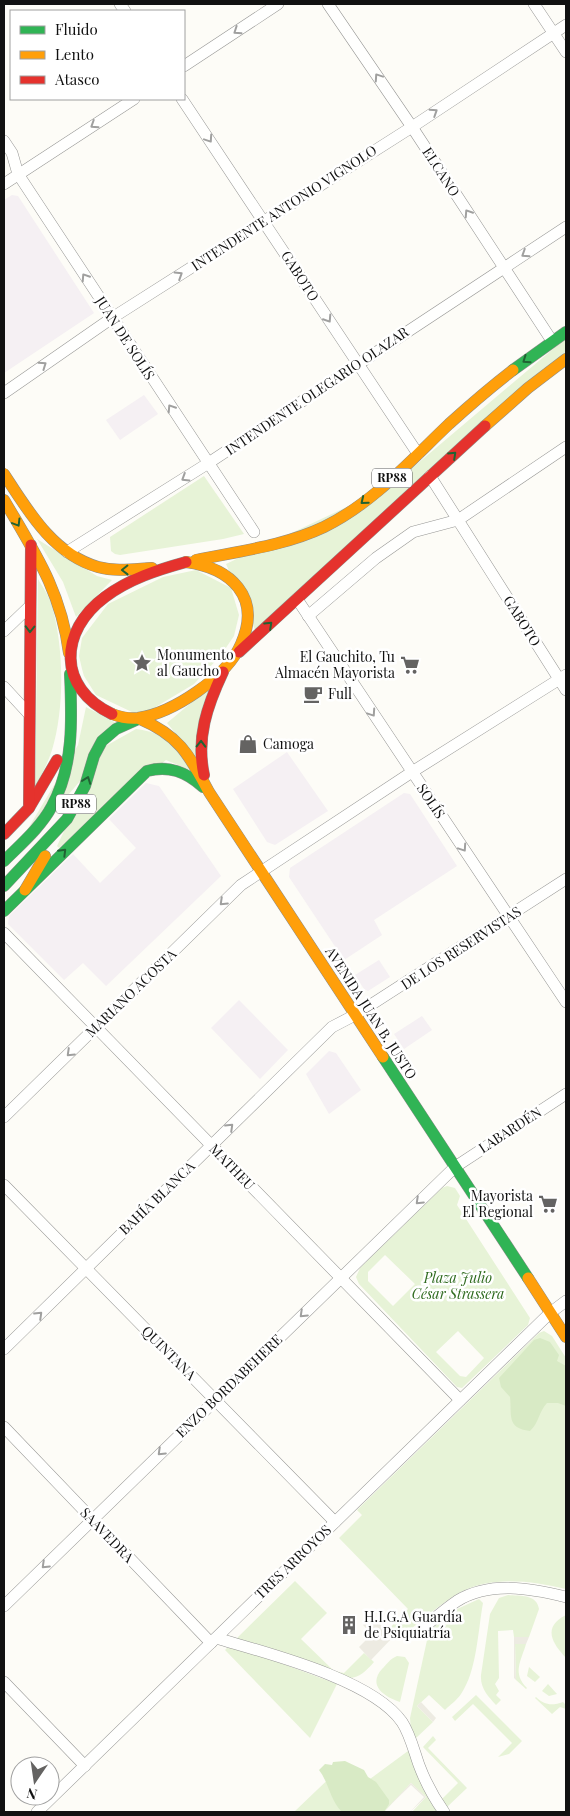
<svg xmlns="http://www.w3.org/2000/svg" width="570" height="1816" viewBox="0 0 570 1816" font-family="'Playfair Display',serif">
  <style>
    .industrial { fill: #f5f0f3 }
    .green { fill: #e7f3d7; fill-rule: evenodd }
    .forest { fill: #d8eac5 }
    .plaza { fill: #edebe2 }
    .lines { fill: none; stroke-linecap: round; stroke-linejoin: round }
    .street-casing { stroke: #979795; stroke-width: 12 }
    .fast-casing { stroke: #8e8d8b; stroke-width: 12 }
    .slow-casing { stroke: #8e8d8b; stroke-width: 12 }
    .jam-casing { stroke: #8e8d8b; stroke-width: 12 }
    .street { stroke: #fffffe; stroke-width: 11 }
    .fast { stroke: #30b455; stroke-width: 11 }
    .slow { stroke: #ff9f0a; stroke-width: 11 }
    .jam { stroke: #e5322d; stroke-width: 11 }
    .oneway { stroke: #a0a09f }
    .oneway2 { stroke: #206233 }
    .labels { text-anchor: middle; stroke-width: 5; stroke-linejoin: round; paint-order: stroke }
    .shield { fill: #fff; stroke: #585858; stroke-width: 1 }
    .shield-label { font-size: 12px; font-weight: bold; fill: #111 }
    .street-label { font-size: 14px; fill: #111; stroke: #fff }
    .poi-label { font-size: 14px; fill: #111; stroke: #fff; text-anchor: start }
    .park-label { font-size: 14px; font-style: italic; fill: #2f6b1f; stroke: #fff }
  </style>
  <rect width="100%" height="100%" fill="#fdfcf7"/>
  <g class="industrial">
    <path d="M12 195 18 196 94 313 4 373V200Z"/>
    <path d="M144 395 158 414 120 440 106 420Z"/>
    <path d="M287 752 328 811 275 845 267 842 233 789Z"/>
    <path d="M146 783 159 786 221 876 106 986 83 963 64 980 8 924 9 916 73 854 100 883 136 848 109 819Z"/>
    <path d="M404 793 410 794 457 866 374 920 382 935 344 960 289 877 290 868Z"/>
    <path d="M379 960 390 977 368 991 364 989 355 975Z"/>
    <path d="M239 1000 288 1050 260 1079 211 1028Z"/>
    <path d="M422 1016 432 1030 404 1049 394 1034Z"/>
    <path d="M329 1051 336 1053 361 1090 329 1114 306 1074Z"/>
  </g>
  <g class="green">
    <path d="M566 338V356L256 632 226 564 391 486Z"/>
    <path d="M204 476 244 534 223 539 120 555 115 554 111 551 110 537Z"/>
    <path d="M37 539 97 576 112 580 76 617 63 582Z"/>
    <path d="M196 570 231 588 239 615 234 636 221 655 194 684 149 711 134 713 96 695 84 676 82 669 79 656 82 638 108 604 163 577Z"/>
    <path d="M38 579C42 586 48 594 51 603 64 644 65 708 52 750 48 763 41 775 35 788Z"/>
    <path d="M210 687 195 757 167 723Z"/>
    <path d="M86 707 116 723 81 780 4 869 78 745Z"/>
    <path d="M136 729C168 733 174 747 192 771L166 760 59 848 57 846 104 747Z"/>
    <path d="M447 1186 455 1188 460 1196 457 1205 530 1318 528 1325 462 1388 457 1387 359 1284 356 1277 360 1268 442 1188ZM385 1255 415 1284 393 1306 368 1281V1272ZM458 1331 484 1358 466 1377 460 1376 436 1352Z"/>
    <path d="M544 1331 552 1336 566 1358V1589C530 1581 491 1575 457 1594 437 1606 417 1625 398 1639L393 1637 387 1631 408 1609 339 1538 362 1515 357 1510 539 1333Z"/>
    <path d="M295 1581 327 1613 301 1639 334 1671 344 1673 364 1653 374 1662C366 1671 359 1679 346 1678L235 1640Z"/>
    <path d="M508 1595C520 1596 537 1594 539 1609L529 1637H514L513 1630 498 1631 499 1678 495 1684 499 1691 496 1695 501 1700 496 1705C488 1696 480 1688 481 1675L490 1614 499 1598Z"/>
    <path d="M479 1599 483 1603C478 1630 477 1671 461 1694 457 1700 450 1705 445 1710L429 1695 417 1706 433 1722 416 1738 411 1731 410 1718 429 1631 455 1610Z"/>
    <path d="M566 1615V1658C552 1643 542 1627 566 1615Z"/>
    <path d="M515 1644H526C521 1661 512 1673 527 1688L526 1689 516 1680Z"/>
    <path d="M228 1647 275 1661 337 1684 310 1738 225 1650Z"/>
    <path d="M397 1656 405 1657 409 1663 400 1702C385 1697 367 1686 382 1669 387 1664 390 1659 397 1656Z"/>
    <path d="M529 1667 540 1677 535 1682 527 1676Z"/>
    <path d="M548 1684 557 1694 549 1696 542 1691Z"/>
    <path d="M476 1695 522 1741 509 1754 498 1757 512 1743 473 1704 455 1721 452 1717Z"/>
    <path d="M536 1697C544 1705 552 1706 563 1702L566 1705V1709L560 1707 552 1714 535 1698Z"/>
    <path d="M433 1736 436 1740 428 1748 467 1788 447 1807 442 1799 458 1783 423 1747Z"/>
    <path d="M408 1751 439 1812H412L426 1797 411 1783 385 1811 386 1812H294L340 1768 370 1779Z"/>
  </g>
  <g class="forest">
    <path d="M540 1338 550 1342 559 1355 557 1361 566 1366V1406L558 1403H547C539 1411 539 1423 530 1431 506 1428 512 1415 510 1397L501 1387 499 1378 534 1340Z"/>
    <path d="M345 1761 364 1770 368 1777 376 1782 389 1800V1804L384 1812H342C330 1800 329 1783 319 1770L325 1764 332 1765 333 1762Z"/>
  </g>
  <g class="plaza">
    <path d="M372 1616 393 1637 371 1660 359 1647 372 1634 363 1625Z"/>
    <path d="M514 1637H529L526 1644H515L516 1680 514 1678Z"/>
    <path d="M421 1702 436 1718 433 1722 417 1706Z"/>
    <path d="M411 1783 426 1797 410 1812 424 1797 411 1785 384 1811Z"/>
  </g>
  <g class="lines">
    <g class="street-casing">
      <g id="street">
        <path d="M120 4 125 11"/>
        <path d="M328 4 412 127 552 341"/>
        <path d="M534 4 566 52"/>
        <path d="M184 66 278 4"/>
        <path d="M182 99 418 454"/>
        <path d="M4 141 12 153 18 174 254 532"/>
        <path d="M4 184 134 99"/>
        <path d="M4 393 112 318 412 127 566 25"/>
        <path d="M430 476 566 690"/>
        <path d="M67 552 207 464 566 227"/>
        <path d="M297 599 566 1002"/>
        <path d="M308 616 376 558 413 532 458 520 566 447"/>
        <path d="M4 631 30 606"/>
        <path d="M4 687 28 713"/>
        <path d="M4 933 460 1400"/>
        <path d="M4 1117 241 885 412 772 566 675"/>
        <path d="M4 1185 335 1522"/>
        <path d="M4 1349 332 1027 355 1015 566 879"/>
        <path d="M4 1427 211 1643"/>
        <path d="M4 1606 455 1167 566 1094"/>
        <path d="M423 1628C434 1619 445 1609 457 1601 490 1581 530 1588 566 1597"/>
        <path d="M216 1638C266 1653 372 1679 402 1722 410 1734 414 1751 419 1765 425 1781 434 1798 444 1812"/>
        <path d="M4 1682 85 1766"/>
        <path d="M37 1812 550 1313 566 1301"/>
      </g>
    </g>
    <g class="fast-casing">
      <g id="fast">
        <path d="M513 370 566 332"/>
        <path d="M4 861C21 844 41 827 52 806 74 766 72 718 70 674"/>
        <path d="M4 886 67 819 85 786 94 756 102 741 116 729 136 720"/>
        <path d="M4 911 147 771C169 765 186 772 203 787"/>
        <path d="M383 1057 528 1278"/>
      </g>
    </g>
    <g class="slow-casing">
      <g id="slow">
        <path d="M485 426 528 388 566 359"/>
        <path d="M4 474C28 511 53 554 98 567 116 572 134 569 152 568"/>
        <path d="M4 500C35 553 61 591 69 653"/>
        <path d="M196 560C239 551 284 546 324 527 373 503 410 461 449 424 470 405 491 387 513 370"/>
        <path d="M112 714C120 717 129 719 138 718 173 713 227 677 241 644 262 597 231 568 186 562"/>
        <path d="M140 719C180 736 189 755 209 792L383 1057"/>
        <path d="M25 890 45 856"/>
        <path d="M528 1278 566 1337"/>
      </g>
    </g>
    <g class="jam-casing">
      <g id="jam">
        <path d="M239 652 485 426"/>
        <path d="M112 714C57 688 59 631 105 597 129 579 157 570 186 562"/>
        <path d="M204 775C196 738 207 706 223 672"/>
        <path d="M29 808 57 760"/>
        <path d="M4 834 29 808 31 545"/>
      </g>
    </g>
    <use href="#street" class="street"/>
    <use href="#fast" class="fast"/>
    <use href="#slow" class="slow"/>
    <use href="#jam" class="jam"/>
  </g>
  <defs><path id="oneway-chevron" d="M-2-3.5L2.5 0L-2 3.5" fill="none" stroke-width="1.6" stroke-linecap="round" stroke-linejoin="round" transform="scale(1.25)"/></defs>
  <g class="oneway">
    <use href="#oneway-chevron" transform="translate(237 31) rotate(146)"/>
    <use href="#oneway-chevron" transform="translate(378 77) rotate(-124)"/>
    <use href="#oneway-chevron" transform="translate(434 112) rotate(-33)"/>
    <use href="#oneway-chevron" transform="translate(94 125) rotate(147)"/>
    <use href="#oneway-chevron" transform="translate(209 139) rotate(56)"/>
    <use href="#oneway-chevron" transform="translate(468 213) rotate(-123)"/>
    <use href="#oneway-chevron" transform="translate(525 254) rotate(147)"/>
    <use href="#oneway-chevron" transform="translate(179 275) rotate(-32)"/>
    <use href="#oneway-chevron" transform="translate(85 277) rotate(-123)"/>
    <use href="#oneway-chevron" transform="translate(328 319) rotate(57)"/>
    <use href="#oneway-chevron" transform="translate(43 365) rotate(-35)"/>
    <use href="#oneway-chevron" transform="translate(171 408) rotate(-123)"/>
    <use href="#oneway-chevron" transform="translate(185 478) rotate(148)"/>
    <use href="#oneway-chevron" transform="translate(372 713) rotate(56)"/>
    <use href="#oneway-chevron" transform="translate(463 848) rotate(56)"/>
    <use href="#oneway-chevron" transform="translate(223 902) rotate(136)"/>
    <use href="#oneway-chevron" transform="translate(70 1053) rotate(136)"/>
    <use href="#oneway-chevron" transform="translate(230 1127) rotate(-44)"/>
    <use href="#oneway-chevron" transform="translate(419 1201) rotate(136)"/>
    <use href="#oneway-chevron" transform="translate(303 1314) rotate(136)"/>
    <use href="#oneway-chevron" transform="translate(39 1315) rotate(-44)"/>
    <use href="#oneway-chevron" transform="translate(161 1452) rotate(136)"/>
    <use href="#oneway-chevron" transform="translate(45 1565) rotate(136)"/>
  </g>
  <g class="oneway2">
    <use href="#oneway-chevron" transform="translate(526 360) rotate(145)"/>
    <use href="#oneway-chevron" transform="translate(453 455) rotate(-43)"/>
    <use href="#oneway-chevron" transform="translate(364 501) rotate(141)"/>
    <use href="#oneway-chevron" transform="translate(17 523) rotate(59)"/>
    <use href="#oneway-chevron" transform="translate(125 570) rotate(179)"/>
    <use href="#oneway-chevron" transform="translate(269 625) rotate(-43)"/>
    <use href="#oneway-chevron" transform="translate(30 629) rotate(91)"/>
    <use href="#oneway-chevron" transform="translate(201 744) rotate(-89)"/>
    <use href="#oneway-chevron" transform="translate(87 780) rotate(-70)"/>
    <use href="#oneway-chevron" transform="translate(63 852) rotate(-45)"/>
  </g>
  <defs>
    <g id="sight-bare" transform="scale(1.5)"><path d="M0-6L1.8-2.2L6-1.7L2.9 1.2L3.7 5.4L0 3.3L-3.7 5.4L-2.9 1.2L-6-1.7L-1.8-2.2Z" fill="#646362" stroke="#fff" stroke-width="2.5" paint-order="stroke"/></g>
    <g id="supermarket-bare" transform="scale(1.5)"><path d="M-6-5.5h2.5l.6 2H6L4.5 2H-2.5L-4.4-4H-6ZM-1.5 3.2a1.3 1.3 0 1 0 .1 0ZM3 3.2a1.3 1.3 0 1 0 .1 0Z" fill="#646362" stroke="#fff" stroke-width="2.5" paint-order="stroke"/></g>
    <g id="cafe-bare" transform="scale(1.5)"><path d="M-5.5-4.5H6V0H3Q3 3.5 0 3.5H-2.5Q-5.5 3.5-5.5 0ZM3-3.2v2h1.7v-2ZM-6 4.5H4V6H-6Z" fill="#646362" stroke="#fff" stroke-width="2.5" paint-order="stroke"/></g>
    <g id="shop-bare" transform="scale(1.5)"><path d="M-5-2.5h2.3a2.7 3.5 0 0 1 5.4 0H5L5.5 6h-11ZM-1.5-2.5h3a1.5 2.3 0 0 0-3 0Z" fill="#646362" stroke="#fff" stroke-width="2.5" paint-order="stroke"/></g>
    <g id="building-bare" transform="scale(1.5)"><path d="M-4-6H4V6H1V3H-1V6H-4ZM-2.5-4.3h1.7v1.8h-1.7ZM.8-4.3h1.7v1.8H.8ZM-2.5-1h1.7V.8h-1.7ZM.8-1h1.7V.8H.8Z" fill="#646362" stroke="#fff" stroke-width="2.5" paint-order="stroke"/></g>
  </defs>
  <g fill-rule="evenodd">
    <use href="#sight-bare" x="142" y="663"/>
    <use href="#supermarket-bare" x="410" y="665"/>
    <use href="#cafe-bare" x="313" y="694"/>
    <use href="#shop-bare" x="248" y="744"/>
    <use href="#supermarket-bare" x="548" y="1204"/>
    <use href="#building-bare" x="349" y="1625"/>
  </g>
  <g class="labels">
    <g class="shield">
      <rect x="372" y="468.5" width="40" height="19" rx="4"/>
      <rect x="56" y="794.5" width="40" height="19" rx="4"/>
    </g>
    <g class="shield-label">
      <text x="392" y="482">RP88</text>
      <text x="76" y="808">RP88</text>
    </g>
    <g class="street-label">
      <text transform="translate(441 172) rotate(57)" y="5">ELCANO</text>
      <text transform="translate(284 208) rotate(-33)" y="5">INTENDENTE ANTONIO VIGNOLO</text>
      <text transform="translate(300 276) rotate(57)" y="5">GABOTO</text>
      <text transform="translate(125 338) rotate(57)" y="5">JUAN DE SOLÍS</text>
      <text transform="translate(317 391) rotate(-34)" y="5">INTENDENTE OLEGARIO OLAZAR</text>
      <text transform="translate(522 621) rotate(58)" y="5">GABOTO</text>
      <text transform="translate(431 801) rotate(56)" y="5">SOLÍS</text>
      <text transform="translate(461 948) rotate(-33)" y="5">DE LOS RESERVISTAS</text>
      <text transform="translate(131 993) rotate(-44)" y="5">MARIANO ACOSTA</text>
      <text transform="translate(371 1013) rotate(57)" y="5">AVENIDA JUAN B. JUSTO</text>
      <text transform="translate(510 1130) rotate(-33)" y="5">LABARDÉN</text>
      <text transform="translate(232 1167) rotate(46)" y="5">MATHEU</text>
      <text transform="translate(157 1198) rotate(-44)" y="5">BAHÍA BLANCA</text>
      <text transform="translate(169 1353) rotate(45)" y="5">QUINTANA</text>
      <text transform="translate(229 1386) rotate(-44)" y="5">ENZO BORDABEHERE</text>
      <text transform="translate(107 1535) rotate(46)" y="5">SAAVEDRA</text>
      <text transform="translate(293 1562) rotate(-44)" y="5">TRES ARROYOS</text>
    </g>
    <g class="poi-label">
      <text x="157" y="660">Monumento<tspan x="157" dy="16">al Gaucho</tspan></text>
      <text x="395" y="662" text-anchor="end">El Gauchito, Tu<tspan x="395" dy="16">Almacén Mayorista</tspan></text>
      <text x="328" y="699">Full</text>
      <text x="263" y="749">Camoga</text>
      <text x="533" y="1201" text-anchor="end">Mayorista<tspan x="533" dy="16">El Regional</tspan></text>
      <text x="364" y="1622">H.I.G.A Guardía<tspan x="364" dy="16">de Psiquiatría</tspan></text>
    </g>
    <g class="park-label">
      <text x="458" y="1283">Plaza Julio<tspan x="458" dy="16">César Strassera</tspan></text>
    </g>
  </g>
  <rect width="570" height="1816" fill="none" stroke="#111111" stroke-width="10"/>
  <rect x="10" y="10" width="175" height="90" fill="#ffffff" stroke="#a0a0a0"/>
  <rect x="20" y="26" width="25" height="8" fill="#30b455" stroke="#a0a0a0"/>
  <text x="55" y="35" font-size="15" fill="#111111">Fluido</text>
  <rect x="20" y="51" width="25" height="8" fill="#ff9f0a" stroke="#a0a0a0"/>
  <text x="55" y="60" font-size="15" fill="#111111">Lento</text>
  <rect x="20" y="76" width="25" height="8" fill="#e5322d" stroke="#a0a0a0"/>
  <text x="55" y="85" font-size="15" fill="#111111">Atasco</text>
  <g transform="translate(35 1781) rotate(193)"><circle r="24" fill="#ffffff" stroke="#a0a0a0"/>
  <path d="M0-4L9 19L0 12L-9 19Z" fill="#646362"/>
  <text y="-8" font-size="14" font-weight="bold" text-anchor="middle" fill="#111111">N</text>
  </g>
</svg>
